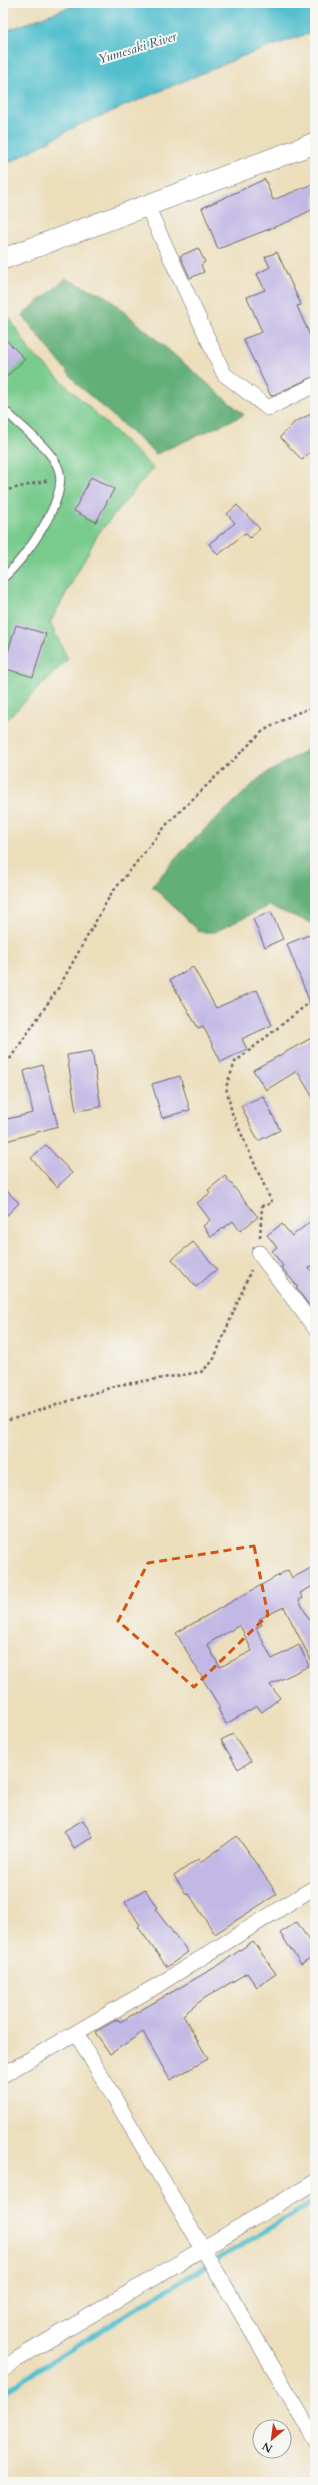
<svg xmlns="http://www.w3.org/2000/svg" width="318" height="2485" viewBox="0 0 318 2485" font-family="Cardo,serif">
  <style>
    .green { fill: #78cb8d; stroke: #4d7664 }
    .forest { fill: #62af78; stroke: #42685a }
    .water { fill: #53bfcd; stroke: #3a7084 }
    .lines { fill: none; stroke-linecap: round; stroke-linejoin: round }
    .stream { stroke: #53bfcd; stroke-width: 5 }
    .building { fill: #c2b8e5; fill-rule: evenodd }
    .lane-casing { stroke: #696468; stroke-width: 10 }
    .street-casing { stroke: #696468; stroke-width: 16 }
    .secondary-casing { stroke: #696468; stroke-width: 22 }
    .path { stroke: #696468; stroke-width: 2.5; stroke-dasharray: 3 3; stroke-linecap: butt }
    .lane { stroke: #fff; stroke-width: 8 }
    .street { stroke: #fff; stroke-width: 15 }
    .secondary { stroke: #fff; stroke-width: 21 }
    .marked { fill: none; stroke: #d45411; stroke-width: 3; stroke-dasharray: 8 5; stroke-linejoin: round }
    .labels { text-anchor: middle; stroke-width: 4; stroke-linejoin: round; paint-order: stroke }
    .water-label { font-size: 13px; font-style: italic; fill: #33596e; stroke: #f6f6f2 }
  </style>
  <rect width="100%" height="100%" fill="#f6f6f2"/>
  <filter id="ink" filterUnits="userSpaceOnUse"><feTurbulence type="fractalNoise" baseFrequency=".025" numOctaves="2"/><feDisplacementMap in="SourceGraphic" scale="8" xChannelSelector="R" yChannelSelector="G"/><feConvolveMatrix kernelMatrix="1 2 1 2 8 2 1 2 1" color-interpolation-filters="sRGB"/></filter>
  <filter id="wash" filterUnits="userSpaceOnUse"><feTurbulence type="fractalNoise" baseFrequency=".012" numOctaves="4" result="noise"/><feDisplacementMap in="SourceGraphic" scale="16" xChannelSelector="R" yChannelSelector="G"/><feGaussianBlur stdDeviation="0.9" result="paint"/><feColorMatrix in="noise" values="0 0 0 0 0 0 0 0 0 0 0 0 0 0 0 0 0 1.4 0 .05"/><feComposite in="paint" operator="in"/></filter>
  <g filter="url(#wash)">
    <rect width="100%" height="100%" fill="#ecdebb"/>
    <path class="green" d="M3 308 30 351 153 468 98 534 50 623 68 659 3 723Z"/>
    <g class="forest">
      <path d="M66 279 107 297 244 415 156 454 78 385 22 315Z"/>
      <path d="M315 745V924L268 906 215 932H200L152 886 186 847 262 776Z"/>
    </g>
    <path class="water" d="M80 3H315V31L241 57 77 126 3 166V32Z"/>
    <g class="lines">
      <path class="stream" d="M3 2392 148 2301 315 2201"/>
    </g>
    <g id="blocks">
      <g class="building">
        <path d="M265 179 273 200 315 183V208L290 221 218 249 202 208Z"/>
        <path d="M198 248 205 262 201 265 204 272 190 278 180 256Z"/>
        <path d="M277 252 301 305 297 306 315 347V376L271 396 243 339 262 332 247 297 265 290 257 274 270 267 265 257Z"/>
        <path d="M3 337 25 359 3 380Z"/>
        <path d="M315 412V447L302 460 280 437 295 422Z"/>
        <path d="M91 477 114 489 96 522 74 511Z"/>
        <path d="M237 505 260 529 250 538 245 533 218 555 209 544 235 523 227 514Z"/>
        <path d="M16 625 46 634 33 677 3 668Z"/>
        <path d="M271 912 283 939 265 947 253 919Z"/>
        <path d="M309 935 315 950 314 1013 287 944Z"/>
        <path d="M193 967 216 1008 257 990 272 1025 242 1039 247 1049 221 1062 203 1026 198 1028 170 980Z"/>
        <path d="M315 1036V1101L297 1071 266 1090 253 1070Z"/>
        <path d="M92 1051 101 1107 76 1111 67 1055Z"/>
        <path d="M42 1065 58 1126 3 1142V1120L33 1113 24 1071Z"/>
        <path d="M180 1076 190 1110 162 1118 152 1084Z"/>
        <path d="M263 1096 280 1130 258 1141 241 1106Z"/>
        <path d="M46 1145 72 1173 57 1187 31 1158Z"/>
        <path d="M225 1176 258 1217 240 1231 233 1221 211 1237 203 1226 210 1220 197 1203 210 1193 208 1190Z"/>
        <path d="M3 1187 19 1203 3 1219Z"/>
        <path d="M315 1218V1263L309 1268 315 1275V1313L296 1288 298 1287 281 1267 283 1266 272 1251 277 1247 267 1235 282 1224 292 1236Z"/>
        <path d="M193 1242 217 1269 196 1287 172 1259Z"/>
        <path d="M315 1566V1585L300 1593 303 1598 299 1600 315 1631V1668L284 1607 259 1619 262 1625 256 1628 272 1659 299 1645 309 1666 270 1685 280 1698 262 1712 257 1706 226 1724 218 1709 220 1708 176 1633 288 1570 292 1578ZM240 1625 252 1651 220 1667 207 1644Z"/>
        <path d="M233 1734 251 1761 238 1769 221 1740Z"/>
        <path d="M83 1820 93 1837 74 1848 64 1831Z"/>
        <path d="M237 1836 277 1894 215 1934 189 1894 187 1895 174 1876 198 1859 200 1863Z"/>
        <path d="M145 1889 157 1908 155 1909 188 1952 167 1967 138 1927 140 1925 125 1902Z"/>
        <path d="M297 1922 315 1950V1955L301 1964 280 1933Z"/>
        <path d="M253 1941 276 1974 257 1987 247 1973 203 1999 183 2015 208 2059 170 2080 143 2032 110 2054 95 2032 118 2019 120 2022 219 1965Z"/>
      </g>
    </g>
  </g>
  <g filter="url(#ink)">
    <use href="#blocks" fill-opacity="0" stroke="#696468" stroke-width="1"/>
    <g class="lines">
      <g class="lane-casing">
        <path id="lane" d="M3 409C19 425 52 449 59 470 68 500 24 560 3 578"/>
      </g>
      <g class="street-casing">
        <g id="street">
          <path d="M147 206 224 374 268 408 315 385"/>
          <path d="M259 1253 315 1328"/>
          <path d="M76 2033 315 2439"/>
          <path d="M3 2075 158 1985 315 1887"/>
          <path d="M3 2370 17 2359 315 2182"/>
        </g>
      </g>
      <g class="secondary-casing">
        <path id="secondary" d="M3 259 315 143"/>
      </g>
      <g class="path">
        <path d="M3 491 49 480"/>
        <path d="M3 1069 59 987 111 894 168 823 263 731 292 715 315 706"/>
        <path d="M260 1237 262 1206 272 1203 232 1113 226 1087 235 1062 315 998"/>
        <path d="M3 1422 119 1385 201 1372 213 1361 251 1270"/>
      </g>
      <use href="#lane" class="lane"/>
      <use href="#street" class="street"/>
      <use href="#secondary" class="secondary"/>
    </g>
  </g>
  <path class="marked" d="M254 1546 268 1615 194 1687 118 1621 148 1563Z"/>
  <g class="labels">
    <g class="water-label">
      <text transform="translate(137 47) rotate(-17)" y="5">Yumesaki River</text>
    </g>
  </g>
  <rect width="318" height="2485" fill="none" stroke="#f6f6f2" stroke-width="16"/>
  <g transform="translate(272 2439) rotate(209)"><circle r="19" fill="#f6f6f2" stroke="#a1a1a9"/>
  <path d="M0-3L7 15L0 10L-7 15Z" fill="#c8321e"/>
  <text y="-6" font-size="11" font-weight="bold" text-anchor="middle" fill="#22223b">N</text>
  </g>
</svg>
